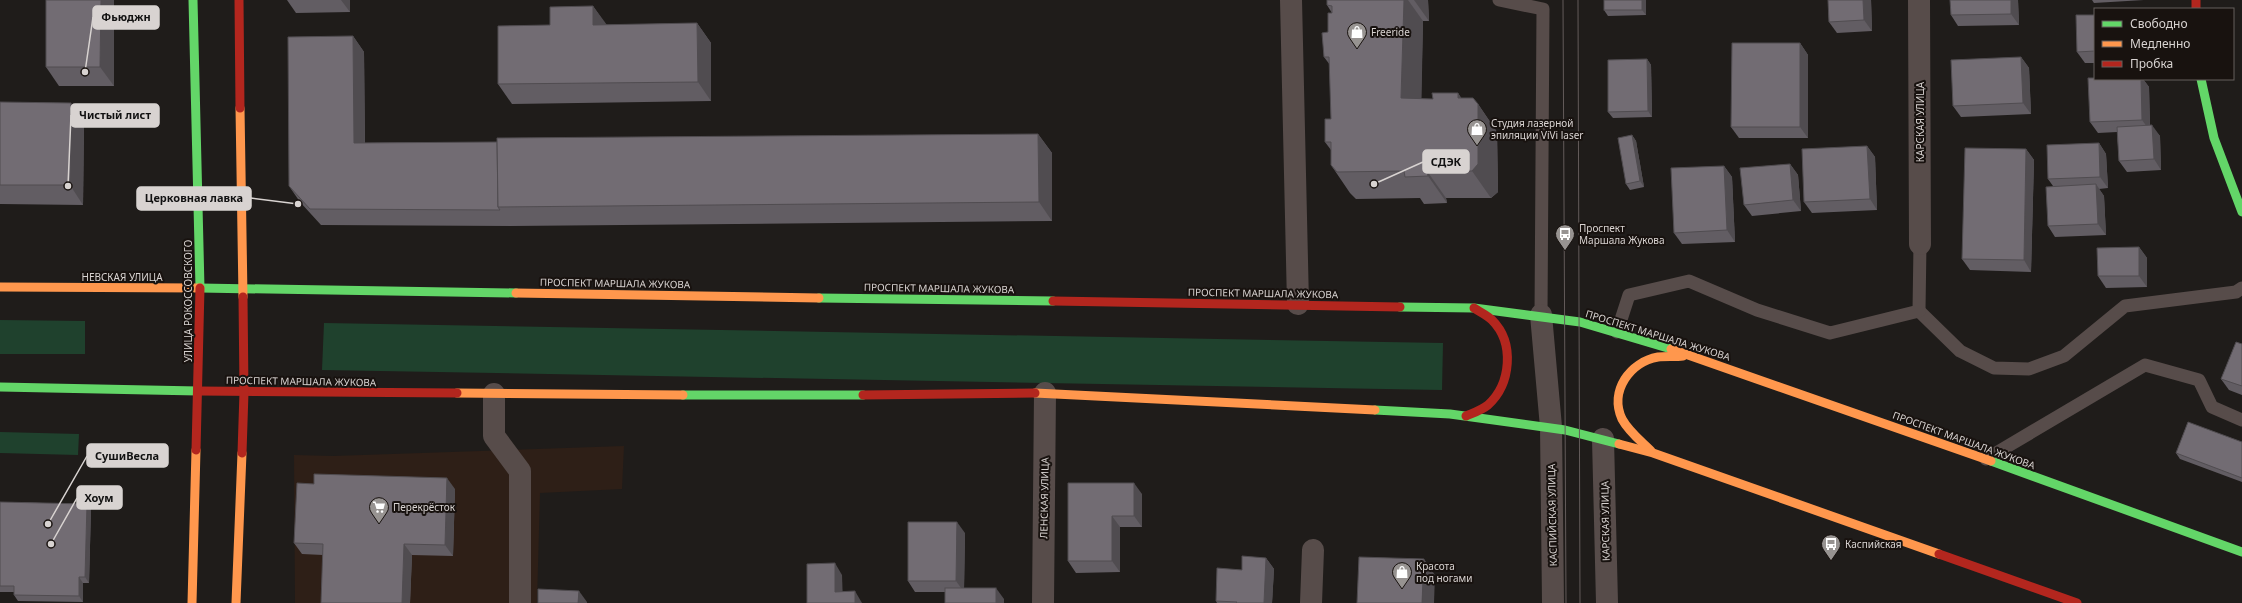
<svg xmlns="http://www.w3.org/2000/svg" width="2242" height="603" viewBox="0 0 2242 603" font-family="'Noto Sans',sans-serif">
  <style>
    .commercial { fill: #2e1f17 }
    .green { fill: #1f412d }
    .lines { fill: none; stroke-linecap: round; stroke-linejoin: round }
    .lane { stroke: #574c4a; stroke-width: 13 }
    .street { stroke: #574c4a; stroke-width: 22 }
    .fast { stroke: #63d668; stroke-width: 9 }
    .slow { stroke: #ff974d; stroke-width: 9 }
    .jam { stroke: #b3261e; stroke-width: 9 }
    .tram { stroke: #635b5a; stroke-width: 1 }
    .wall { fill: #625d63 }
    .shaded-wall { fill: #504c50 }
    .building { fill: #726c73; stroke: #504c50 }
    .labels { text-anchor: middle; stroke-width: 4; stroke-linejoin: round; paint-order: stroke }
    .poi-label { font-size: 10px; fill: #d8d3d1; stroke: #18120f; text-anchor: start }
    .street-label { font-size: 10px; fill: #d8d3d1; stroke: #18120f }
    .leader { fill: none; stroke: #d8d3d1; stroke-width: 1.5 }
    .callout-dot { fill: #d8d3d1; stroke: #18120f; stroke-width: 1.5 }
    .callout { fill: #d8d3d1; stroke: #d8d3d1; stroke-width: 1.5 }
    .callout-label { font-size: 11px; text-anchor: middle; font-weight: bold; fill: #111 }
  </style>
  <rect width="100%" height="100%" fill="#1f1c1a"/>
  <path class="commercial" d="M624 446 622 489 540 493 537 603H295L294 455 333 456Z"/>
  <g class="green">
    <path d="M0 320 85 321V354H0Z"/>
    <path d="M324 323 1443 343 1442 390 322 370Z"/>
    <path d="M0 432 79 434 78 455 0 453Z"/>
  </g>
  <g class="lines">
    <g class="lane">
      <path d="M1499 0 1543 9 1541 315"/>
      <path d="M1919 311 1960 351 1994 368 2029 369 2064 356 2125 306 2236 292 2242 288"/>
      <path d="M1617 332 1629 295 1689 281 1757 310 1830 333 1919 311 1920 244"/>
      <path d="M1986 459 2145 365 2199 380 2212 407 2242 420"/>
    </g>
    <g class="street">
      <path d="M1291 0 1298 304"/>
      <path d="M1919 0 1920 244"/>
      <path d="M1541 315 1551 427 1553 603"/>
      <path d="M494 394V436L520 471V603"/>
      <path d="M1603 439 1607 603"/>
      <path d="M1043 603 1045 393"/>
      <path d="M1311 603 1313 550"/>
    </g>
    <g class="fast">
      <path d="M193 0 200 288"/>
      <path d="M2201 79 2214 138 2242 212"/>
      <path d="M200 288 516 293"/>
      <path d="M819 298 1053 301"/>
      <path d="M1400 307 1474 308 1580 322 1671 349"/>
      <path d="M0 387 198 391"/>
      <path d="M683 395H863"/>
      <path d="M1375 410 1450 414 1565 430 1619 444"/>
      <path d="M1991 461 2242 552"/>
    </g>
    <g class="slow">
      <path d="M240 108 243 297"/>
      <path d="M0 287 200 288"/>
      <path d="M516 293 819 298"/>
      <path d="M1671 349 1991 461"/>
      <path d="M457 393 683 395"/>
      <path d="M1035 393 1375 410"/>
      <path d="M1619 444 1653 453 1939 554"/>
      <path d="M1651 451C1641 441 1629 432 1622 419 1609 391 1630 362 1658 357 1666 356 1675 357 1683 356"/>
      <path d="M192 603 196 450"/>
      <path d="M236 603 242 453"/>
    </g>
    <g class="jam">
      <path d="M239 0 240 108"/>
      <path d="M2196 0V9"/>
      <path d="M1053 301 1400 307"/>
      <path d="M198 391 457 393"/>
      <path d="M863 395 1035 393"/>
      <path d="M1466 416C1473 413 1482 410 1488 405 1511 384 1515 343 1492 320 1487 315 1480 312 1474 308"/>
      <path d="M196 450 200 288"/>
      <path d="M242 453 244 392 243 297"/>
      <path d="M1939 554 2077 603"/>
    </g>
    <g class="tram">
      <path d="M1563 0 1566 603"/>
      <path d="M1578 0 1580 603"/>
    </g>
  </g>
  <g class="wall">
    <path d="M46 0H114V86H59L46 67Z"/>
    <path d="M287 0H350V12L296 13Z"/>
    <path d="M1327 0H1428L1429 21H1423L1421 99H1433L1458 93 1461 98 1478 104 1497 132 1498 192 1491 198H1446L1447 203 1424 204 1420 198 1356 199 1350 193 1331 165V150L1325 142 1331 119 1330 65 1324 57 1332 13 1327 5Z"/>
    <path d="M1646 0V15L1608 16 1604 10Z"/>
    <path d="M1828 0H1871L1872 31 1837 33 1829 22Z"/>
    <path d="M2018 0 2019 25 1958 26 1951 15Z"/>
    <path d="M2092 0H2144L2094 3Z"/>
    <path d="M593 6 606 25 697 23 711 43V101L512 104 498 84 550 25Z"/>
    <path d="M2095 15V63H2085L2077 52Z"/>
    <path d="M353 36 364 52 365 143 497 142 1038 134 1052 153V221L511 226 321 225 300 202 289 186Z"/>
    <path d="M1800 43 1808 55V138H1739L1731 127Z"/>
    <path d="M2021 57 2029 68 2031 114 1961 117 1953 106Z"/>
    <path d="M1647 59 1651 65 1652 117 1613 118 1608 112Z"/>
    <path d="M2095 79H2143L2149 87 2150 125 2160 136 2161 170 2127 172 2119 161 2117 132 2098 133 2090 122Z"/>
    <path d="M0 102 84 122 83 205 0 204Z"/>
    <path d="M1632 135 1636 141 1644 187 1630 190 1626 184Z"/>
    <path d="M2099 143 2106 154 2108 188 2099 189 2104 196 2106 235 2055 237 2048 226 2053 186 2048 179Z"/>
    <path d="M1867 146 1875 157 1877 210 1812 213 1804 202Z"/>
    <path d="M2026 149 2034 160 2031 272 1970 270 1962 259Z"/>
    <path d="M1790 164 1798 175 1801 211 1752 216 1744 205Z"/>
    <path d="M1724 166 1732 177 1735 242 1682 244 1674 233Z"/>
    <path d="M2139 247 2147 258V287L2106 288 2098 276Z"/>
    <path d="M2242 344V395L2229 390 2221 379Z"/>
    <path d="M2242 442V482L2180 459 2176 453Z"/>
    <path d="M1068 483 1142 494V527H1120V572L1076 573 1068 561Z"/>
    <path d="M455 489 453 556 412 555 410 603H321L323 555 302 554 294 543Z"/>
    <path d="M0 502 87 504 91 509 89 583H83V602L18 601 14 595V592H0Z"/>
    <path d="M965 533 964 588 1004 599 945 592H915L908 581Z"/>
    <path d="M1266 558 1274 569 1272 603H1217L1216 601 1242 570Z"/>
  </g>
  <g class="shaded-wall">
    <path d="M101 0H114V86L100 67Z"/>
    <path d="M341 0H350V12Z"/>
    <path d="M1404 0H1408L1423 21 1421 125 1401 98Z"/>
    <path d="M1414 0H1428L1429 21Z"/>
    <path d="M1642 0H1646V15L1642 10Z"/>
    <path d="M1863 0H1871L1872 31 1864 20Z"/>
    <path d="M2011 0H2018L2019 25 2011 14Z"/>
    <path d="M593 6 607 25H593Z"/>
    <path d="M697 23 711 43V101L698 82Z"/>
    <path d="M353 36 364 52 365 159 354 143Z"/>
    <path d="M1800 43 1808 55V138L1800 127Z"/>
    <path d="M2021 57 2029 68 2031 114 2023 103Z"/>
    <path d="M1647 59 1651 65 1652 117 1648 111Z"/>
    <path d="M2141 79H2143L2149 87 2150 131 2142 120Z"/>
    <path d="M1458 93 1477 121 1458 98Z"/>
    <path d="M71 103 84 122 83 205 70 185Z"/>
    <path d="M1478 104 1497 132 1498 192 1491 198 1472 171Z"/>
    <path d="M2152 125 2160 136 2161 170 2154 159Z"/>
    <path d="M1038 134 1052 153V221L1039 202Z"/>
    <path d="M1632 135 1636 141 1644 187 1640 181Z"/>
    <path d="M2099 143 2106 154 2108 188 2100 177Z"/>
    <path d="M1867 146 1875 157 1877 210 1870 199Z"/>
    <path d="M2026 149 2034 160 2031 272 2024 260Z"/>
    <path d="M1790 164 1798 175 1801 211 1793 200Z"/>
    <path d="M1724 166 1732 177 1735 242 1727 230Z"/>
    <path d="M1427 171 1446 198 1447 203 1428 176Z"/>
    <path d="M2096 184 2104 196 2106 235 2098 224Z"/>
    <path d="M2139 247 2147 258V287L2139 276Z"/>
    <path d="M447 478 455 489 453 556 445 545Z"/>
    <path d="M1134 483 1142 494V527L1134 516Z"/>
    <path d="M87 504 91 509 89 583 85 577Z"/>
    <path d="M1112 516 1120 527V572L1112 561Z"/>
    <path d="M957 522 965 533 964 592 956 581Z"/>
    <path d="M404 544 412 555 410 603H402Z"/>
    <path d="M1266 558 1274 569 1272 603H1264Z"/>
    <path d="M1424 559 1435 575 1434 603H1422Z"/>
    <path d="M835 563 842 575 843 603 835 592Z"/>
    <path d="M79 577 83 583V602L79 596Z"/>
    <path d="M996 588 1004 599V603H996Z"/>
    <path d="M579 591 587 602V603H578Z"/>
    <path d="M855 591 862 603H855Z"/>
  </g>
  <g class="building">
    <path d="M46 0H101L100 67H46Z"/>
    <path d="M1327 0H1404L1401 98 1433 99 1432 93H1458V98H1473L1478 104V164L1472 171H1427L1428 176 1405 177 1404 171 1337 172 1331 165V142H1325V119H1331L1329 57H1324L1322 33 1328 32V13H1332V6L1327 5Z"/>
    <rect x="1604" y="0" width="38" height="10"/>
    <path d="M1828 0H1863L1864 20 1829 22Z"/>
    <path d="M1950 0H2011V14L1951 15Z"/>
    <path d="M593 6V25L697 23 698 82 498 84V26L550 25V7Z"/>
    <path d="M2076 15H2095V51L2077 52Z"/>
    <path d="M353 36 354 143 497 142 498 207 500 210 310 209 289 186 288 37Z"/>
    <path d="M1732 43H1800V127H1731Z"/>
    <path d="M2021 57 2023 103 1953 106 1951 60Z"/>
    <path d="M1647 59 1648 111 1608 112V60Z"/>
    <path d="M2088 78H2095V79H2141L2142 120 2090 122Z"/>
    <path d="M0 102 71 103 70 185H0Z"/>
    <path d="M2152 125 2154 159 2119 161 2117 127Z"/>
    <path d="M1038 134 1039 202 498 207 497 138Z"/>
    <path d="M1632 135 1640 181 1626 184 1618 138Z"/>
    <path d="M2099 143 2100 177 2048 179 2047 145Z"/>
    <path d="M1867 146 1870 199 1804 202 1802 149Z"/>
    <path d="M1965 148 2026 149 2024 260 1962 259Z"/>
    <path d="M1790 164 1793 200 1744 205 1740 168Z"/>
    <path d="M1724 166 1727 230 1674 233 1671 168Z"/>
    <path d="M2096 184 2098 224 2048 226 2046 187Z"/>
    <path d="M2139 247V276H2098L2097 248Z"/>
    <path d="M2236 342 2242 344V386L2221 379Z"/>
    <path d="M2188 422 2242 442V478L2176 453Z"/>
    <path d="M314 474 447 478 445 545 404 544 402 603H321L323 544 294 543 297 483 314 484Z"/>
    <path d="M1068 483H1134V516H1112V561H1068Z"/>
    <path d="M0 502 87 504 85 577H79V596L14 595V586H0Z"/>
    <path d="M908 522H957L956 581H908Z"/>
    <path d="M1242 556 1266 558 1264 603H1236L1237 602 1216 601 1217 568 1242 570Z"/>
    <path d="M1359 557 1424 559 1422 603H1357Z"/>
    <path d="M835 563V592L855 591V603H807V564Z"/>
    <rect x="945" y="588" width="51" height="15"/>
    <path d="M538 589 579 591 578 603H538Z"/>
  </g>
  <defs>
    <g id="shop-pin" transform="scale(1)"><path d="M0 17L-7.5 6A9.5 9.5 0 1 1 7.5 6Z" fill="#979391" stroke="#18120f"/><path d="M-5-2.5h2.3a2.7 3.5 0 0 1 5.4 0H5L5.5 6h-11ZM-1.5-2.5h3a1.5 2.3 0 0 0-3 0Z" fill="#fff"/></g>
    <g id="bus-pin" transform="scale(1)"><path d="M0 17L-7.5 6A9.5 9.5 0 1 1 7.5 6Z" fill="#979391" stroke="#18120f"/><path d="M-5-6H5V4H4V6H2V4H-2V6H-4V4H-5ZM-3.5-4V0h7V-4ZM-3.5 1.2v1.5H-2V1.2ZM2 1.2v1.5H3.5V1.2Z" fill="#fff"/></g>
    <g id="supermarket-pin" transform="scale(1)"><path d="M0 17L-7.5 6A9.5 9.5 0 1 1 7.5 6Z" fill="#979391" stroke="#18120f"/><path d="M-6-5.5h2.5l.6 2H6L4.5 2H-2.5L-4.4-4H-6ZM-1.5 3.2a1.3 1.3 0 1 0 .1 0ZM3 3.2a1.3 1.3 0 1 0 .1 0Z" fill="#fff"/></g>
  </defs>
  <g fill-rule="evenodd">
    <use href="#shop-pin" x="1357" y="32"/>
    <use href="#shop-pin" x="1477" y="129"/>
    <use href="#bus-pin" x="1565" y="234"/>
    <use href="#supermarket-pin" x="379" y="507"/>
    <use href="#bus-pin" x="1831" y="544"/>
    <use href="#shop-pin" x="1402" y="572"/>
  </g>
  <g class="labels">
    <g class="poi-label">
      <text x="1371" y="36">Freeride</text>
      <text x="1491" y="127">Студия лазерной<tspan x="1491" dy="12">эпиляции ViVi laser</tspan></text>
      <text x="1579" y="232">Проспект<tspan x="1579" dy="12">Маршала Жукова</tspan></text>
      <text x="393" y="511">Перекрёсток</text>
      <text x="1845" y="548">Каспийская</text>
      <text x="1416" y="570">Красота<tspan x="1416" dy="12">под ногами</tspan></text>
    </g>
    <g class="street-label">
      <text transform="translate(1920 122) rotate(-90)" y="4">КАРСКАЯ УЛИЦА</text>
      <text x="122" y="281">НЕВСКАЯ УЛИЦА</text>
      <text transform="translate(615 283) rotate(1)" y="4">ПРОСПЕКТ МАРШАЛА ЖУКОВА</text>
      <text transform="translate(939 288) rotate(1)" y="4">ПРОСПЕКТ МАРШАЛА ЖУКОВА</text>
      <text transform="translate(1263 293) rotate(1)" y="4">ПРОСПЕКТ МАРШАЛА ЖУКОВА</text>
      <text transform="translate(188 301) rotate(-90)" y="4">УЛИЦА РОКОССОВСКОГО</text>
      <text transform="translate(1658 335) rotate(17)" y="4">ПРОСПЕКТ МАРШАЛА ЖУКОВА</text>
      <text transform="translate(301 381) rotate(1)" y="4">ПРОСПЕКТ МАРШАЛА ЖУКОВА</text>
      <text transform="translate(1964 440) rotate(20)" y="4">ПРОСПЕКТ МАРШАЛА ЖУКОВА</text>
      <text transform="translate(1044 498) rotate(-89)" y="4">ЛЕНСКАЯ УЛИЦА</text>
      <text transform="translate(1552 515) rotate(-91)" y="4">КАСПИЙСКАЯ УЛИЦА</text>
      <text transform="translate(1605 521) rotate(-91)" y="4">КАРСКАЯ УЛИЦА</text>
    </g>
  </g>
  <path class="leader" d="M85 72L93 17M68 186L71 115M1374 184L1423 162M298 204L251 198M48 524L87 456M51 544L77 498"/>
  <g class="callout-dot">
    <circle cx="85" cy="72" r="4"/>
    <circle cx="68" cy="186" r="4"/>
    <circle cx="1374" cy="184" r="4"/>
    <circle cx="298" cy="204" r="4"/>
    <circle cx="48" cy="524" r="4"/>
    <circle cx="51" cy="544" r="4"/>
  </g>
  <g class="callout">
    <rect x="93" y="6" width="66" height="23" rx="4"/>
    <rect x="71" y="104" width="88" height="23" rx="4"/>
    <rect x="1423" y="150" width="46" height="23" rx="4"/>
    <rect x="137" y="187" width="114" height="23" rx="4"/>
    <rect x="87" y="444" width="81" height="23" rx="4"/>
    <rect x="77" y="486" width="45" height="23" rx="4"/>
  </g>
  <g class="callout-label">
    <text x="126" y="21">Фьюджн</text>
    <text x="115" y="119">Чистый лист</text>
    <text x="1446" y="166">СДЭК</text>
    <text x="194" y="202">Церковная лавка</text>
    <text x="127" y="460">СушиВесла</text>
    <text x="99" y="502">Хоум</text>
  </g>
  <rect x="2094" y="8" width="140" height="72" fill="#18120f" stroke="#655f5d"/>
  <rect x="2102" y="21" width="20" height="6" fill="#63d668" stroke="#655f5d"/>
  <text x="2130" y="28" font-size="12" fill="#d8d3d1">Свободно</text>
  <rect x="2102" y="41" width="20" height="6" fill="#ff974d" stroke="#655f5d"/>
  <text x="2130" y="48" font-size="12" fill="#d8d3d1">Медленно</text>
  <rect x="2102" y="61" width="20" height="6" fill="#b3261e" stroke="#655f5d"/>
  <text x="2130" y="68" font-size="12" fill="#d8d3d1">Пробка</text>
</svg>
